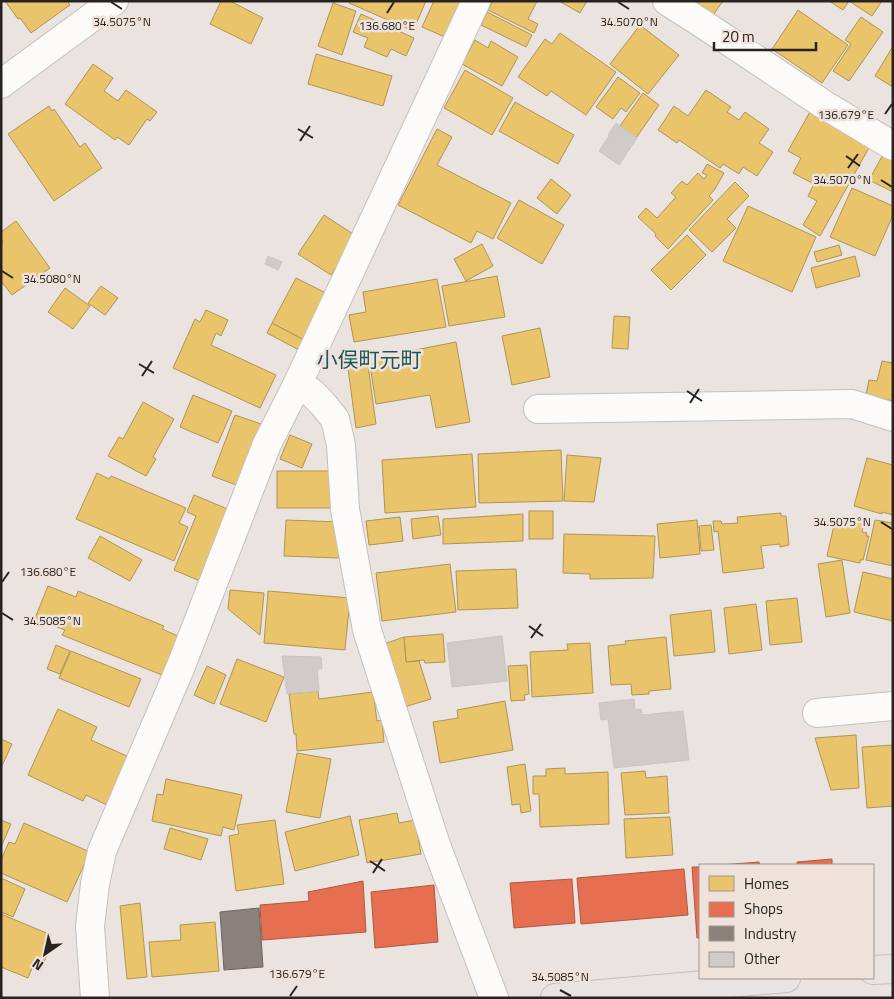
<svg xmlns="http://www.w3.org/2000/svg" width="894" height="999" viewBox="0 0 894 999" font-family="'Titillium Web','Noto Sans JP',sans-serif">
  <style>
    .homes { fill: #e9c46a; stroke: #af9454 }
    .shops { fill: #e76f51; stroke: #ae5843 }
    .industry { fill: #8a817c; stroke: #6d6561 }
    .building { fill: #d0cbc8; stroke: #cac5c2 }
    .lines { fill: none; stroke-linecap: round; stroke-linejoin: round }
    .minor-casing { stroke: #c5c0bd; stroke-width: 30 }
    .major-casing { stroke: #c5c0bf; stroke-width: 30 }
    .minor { stroke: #fcfbfa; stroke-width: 28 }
    .major { stroke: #e9e4e1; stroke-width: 28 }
    .ticks { fill: none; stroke: #282321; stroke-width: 2 }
    .labels { text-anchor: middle; stroke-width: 5; stroke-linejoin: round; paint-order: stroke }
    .quarter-label { font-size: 21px; fill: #1a565a; stroke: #eee2db }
    .ticks-label { font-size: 12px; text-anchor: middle; fill: #282321; stroke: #eee2db; stroke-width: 5; stroke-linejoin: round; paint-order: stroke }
  </style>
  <rect width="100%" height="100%" fill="#eae3df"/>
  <g class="homes">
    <path d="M5 1H67L70 5 31 33 20 18 18 19Z"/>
    <path d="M221 1H230L263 18 251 44 210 24Z"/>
    <path d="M350 1H426L413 31 349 3Z"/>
    <path d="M434 1H461L445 37 422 27Z"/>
    <path d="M493 1H537L528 19 538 24 534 33 488 10Z"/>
    <path d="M559 1H587L580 13Z"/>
    <path d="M688 1H723L711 18Z"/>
    <path d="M829 1H849L843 10Z"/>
    <path d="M849 1H882L872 16Z"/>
    <path d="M333 3 356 11 342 55 318 46Z"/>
    <path d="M798 10 848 45 822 83 772 49Z"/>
    <path d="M487 12 532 35 526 47 481 25Z"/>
    <path d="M361 14 414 38 406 56 391 49 387 57 364 47 368 38 353 32Z"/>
    <path d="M861 17 883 32 849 81 833 71 851 44 845 40Z"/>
    <path d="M640 25 679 55 648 94 610 64Z"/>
    <path d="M560 33 616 72 586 115 551 91 547 96 518 77 545 39 552 44Z"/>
    <path d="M475 40 488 48 491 41 518 57 502 86 462 64Z"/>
    <path d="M893 46V87L875 76Z"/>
    <path d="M316 54 392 76 383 106 308 84Z"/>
    <path d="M93 64 113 78 104 91 118 101 126 90 157 112 150 121 147 119 129 145 117 137 115 140 65 104Z"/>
    <path d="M465 70 513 98 492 135 444 108Z"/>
    <path d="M618 77 640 93 626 112 621 108 613 119 596 107Z"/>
    <path d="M706 90 731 107 727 112 739 120 745 112 769 129 759 143 773 152 757 176 743 167 739 174 723 164 720 168 679 140 677 143 658 130 674 106 688 116Z"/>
    <path d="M643 93 659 105 636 138 620 126Z"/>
    <path d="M515 102 574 135 558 164 499 131Z"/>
    <path d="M49 106 52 111 54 109 80 147 85 143 102 168 54 201 8 134Z"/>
    <path d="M811 110 871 144 820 236 803 225 817 201 808 196 814 184 793 173 801 158 788 151Z"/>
    <path d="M437 129 452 137 437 165 511 203 493 239 477 231 471 243 398 205Z"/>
    <path d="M885 151 893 156V192L869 180Z"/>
    <path d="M707 164 724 173 715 189 709 196 713 200 668 249 655 236 656 234 638 217 646 208 657 218 676 197 671 193 682 181 687 185 698 173 704 179 707 175 702 173Z"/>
    <path d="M551 179 571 195 557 214 537 198Z"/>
    <path d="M735 182 749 196 727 219 736 228 712 252 689 230Z"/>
    <path d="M852 188 893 206V215L875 256 830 237Z"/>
    <path d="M519 200 564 225 542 264 497 238Z"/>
    <path d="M748 206 816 237 792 292 723 261Z"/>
    <path d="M324 215 356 236 331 275 298 254Z"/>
    <path d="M16 221 50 268 12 295 1 281V243L3 242 1 239V232Z"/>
    <path d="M687 235 706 255 671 290 651 270Z"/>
    <path d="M482 244 493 266 466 281 454 259Z"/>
    <path d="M839 245 842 255 817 262 814 252Z"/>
    <path d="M855 256 860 276 816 288 811 268Z"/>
    <path d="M497 276 505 317 449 326 442 286Z"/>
    <path d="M296 278 328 294 304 340 272 323Z"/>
    <path d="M437 279 446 327 354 342 349 315 366 312 363 292Z"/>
    <path d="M101 286 118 298 105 315 88 303Z"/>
    <path d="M65 288 90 306 73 329 48 312Z"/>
    <path d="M206 310 228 320 221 336 216 333 211 345 276 375 260 408 173 368 195 319 200 322Z"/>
    <path d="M614 316 630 317 628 349 612 348Z"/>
    <path d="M272 323 304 340 299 350 267 333Z"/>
    <path d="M540 328 550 377 512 385 502 336Z"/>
    <path d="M456 342 470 422 436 428 430 395 376 404 369 359Z"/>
    <path d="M367 358 376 424 356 428 347 361Z"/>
    <path d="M882 361 893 363V401L866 395 869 380 877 381Z"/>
    <path d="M193 395 232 411 218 443 180 427Z"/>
    <path d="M143 402 174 419 153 457 156 459 146 476 108 456 119 437 123 439Z"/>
    <path d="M235 415 264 425 239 486 212 476Z"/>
    <path d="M290 435 312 444 302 468 280 459Z"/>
    <path d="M561 450 563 501 479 503 478 454Z"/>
    <path d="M472 454 476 507 385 513 382 460Z"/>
    <path d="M567 455 601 458 594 502 564 501Z"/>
    <path d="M867 458 893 465V515L882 512V514L854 506Z"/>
    <rect x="277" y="471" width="57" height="37"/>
    <path d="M97 473 109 479 111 476 186 508 179 523 188 527 174 561 76 519Z"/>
    <path d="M194 495 230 510 200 581 174 570 196 516 187 512Z"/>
    <rect x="529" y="511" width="24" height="28"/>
    <path d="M781 513V516H786L789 545 780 547V544L761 546 764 568 723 573 718 531 714 532 713 521H721L722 524 738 523 737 517Z"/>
    <path d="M523 514V541L443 544V519Z"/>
    <path d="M438 516 441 535 413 539 411 519Z"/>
    <path d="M400 517 403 541 369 545 366 521Z"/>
    <path d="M842 517 864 522 862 532 867 533 866 536H869L863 560H860V563L827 556 834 525 840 526Z"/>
    <path d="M286 520 340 522 339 558 284 556Z"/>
    <path d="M697 520 700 554 660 558 657 524Z"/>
    <path d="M875 520 893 523V566L866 560Z"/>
    <path d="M711 525 714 550 701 551 699 526Z"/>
    <path d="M564 534 655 536 653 578 590 579V574L563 573Z"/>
    <path d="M100 536 142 560 130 581 88 558Z"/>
    <path d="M842 560 850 613 826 617 818 564Z"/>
    <path d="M450 564 456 612 382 621 376 573Z"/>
    <path d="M516 569 518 608 458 610 456 571Z"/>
    <path d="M863 572 893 579V621L854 612Z"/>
    <path d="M48 586 76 597 78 591 164 626 162 629 178 636 162 675 62 635 65 630 35 618Z"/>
    <path d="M230 590 264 593 260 635 228 609Z"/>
    <path d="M268 591 350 598 345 650 264 643Z"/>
    <path d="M797 598 802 642 770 645 766 601Z"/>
    <path d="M756 604 762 650 729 654 724 608Z"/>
    <path d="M711 610 715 652 674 656 670 615Z"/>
    <path d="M443 634 445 662 425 663 424 660 406 662 404 637Z"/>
    <path d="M404 637 406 662 419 661 431 699 404 707 384 644Z"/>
    <path d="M666 637 671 689 649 691V694L632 695 631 684 611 685 608 646 626 644 625 641Z"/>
    <path d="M590 643 593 693 532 697 530 652 568 650 567 644Z"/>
    <path d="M56 645 70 651 60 674 47 669Z"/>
    <path d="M71 651 141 679 129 707 59 678Z"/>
    <path d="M237 659 284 677 266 722 220 704Z"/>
    <path d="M527 665 529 694 524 695 525 700 511 701 508 666Z"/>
    <path d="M207 666 226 675 214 704 194 695Z"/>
    <path d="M318 691 319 699 373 692 377 721 382 720 384 742 297 751 296 734H294L289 694Z"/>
    <path d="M505 701 513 750 440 763 433 722 458 718 457 710Z"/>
    <path d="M58 709 97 727 91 740 129 757 107 805 86 795 83 801 28 775Z"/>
    <path d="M856 735 859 788 831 790 815 738Z"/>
    <path d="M1 739 12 744 1 768Z"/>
    <path d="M893 745V806L867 808 862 747Z"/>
    <path d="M297 753 331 759 320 818 286 812Z"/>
    <path d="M525 764 531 811 521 813 520 804 512 805 507 767Z"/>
    <path d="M565 768V774L608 772 609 824 540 827 539 794H533V776H546V769Z"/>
    <path d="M645 771 646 778 667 776 669 813 625 815 621 773Z"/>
    <path d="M166 779 242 795 234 830 223 827 221 836 152 821 157 794 163 795Z"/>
    <path d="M397 813 399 823 415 820 421 854 367 863 359 820Z"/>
    <path d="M350 816 359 855 295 871 285 832Z"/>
    <path d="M670 817 673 855 626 858 624 819Z"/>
    <path d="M1 820 11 824 1 847Z"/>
    <path d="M275 820 284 884 236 891 229 836 239 834 237 825Z"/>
    <path d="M24 823 90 852 67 902 1 873V860L9 842 15 844Z"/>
    <path d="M170 828 208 839 201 860 164 849Z"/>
    <path d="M1 878 25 889 13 917 1 912Z"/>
    <path d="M140 903 147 977 127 979 120 906Z"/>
    <path d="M1 914 51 935 47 943 51 945 40 971 32 968 28 978 1 967Z"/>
    <path d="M215 922 219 971 152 977 149 942 181 940 180 925Z"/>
  </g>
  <g class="shops">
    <path d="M832 859V865H797V862Z"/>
    <path d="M759 862 760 865H721Z"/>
    <path d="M692 867H700V938H697Z"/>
    <path d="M684 869 688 915 581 924 577 878Z"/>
    <path d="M572 879 575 923 514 928 510 883Z"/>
    <path d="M363 881 366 932 262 940 260 905 309 901 308 892Z"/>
    <path d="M434 885 438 942 375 948 371 892Z"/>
  </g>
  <path class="industry" d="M259 908 263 967 224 970 220 912Z"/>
  <g class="building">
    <path d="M616 123 637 138 619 165 599 151 609 136 608 135Z"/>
    <path d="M268 256 282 262 278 270 265 264Z"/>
    <path d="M502 636 507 681 452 687 447 643Z"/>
    <path d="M282 656 321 657 322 669H317L319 691 287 694Z"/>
    <path d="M634 699 635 710 641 709 642 715 683 711 689 760 614 768 608 719 601 720 599 703Z"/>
  </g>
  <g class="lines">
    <g class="minor-casing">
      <g id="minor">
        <path d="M667 1 706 26 823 104 893 146"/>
        <path d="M1 84 114 1"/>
        <path d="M297 385 311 392 322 403 335 419 341 445 345 509 367 630 436 845 494 998"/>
        <path d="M538 409 852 404 893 417"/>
        <path d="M817 713 893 706"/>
        <path d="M95 998 90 926 95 884 102 851 181 666 267 444 297 385 476 1"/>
      </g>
    </g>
    <g class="major-casing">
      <g id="major">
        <path d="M873 970 893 969"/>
        <path d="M555 998 786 978"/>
      </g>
    </g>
    <use href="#minor" class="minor"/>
    <use href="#major" class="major"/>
  </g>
  <path class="ticks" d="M111 2 122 9M618 2 629 9M387 13 394 2M885 114 892 104M298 129 313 138M300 141 310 126M846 156 860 166M848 168 858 154M881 180 892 187M2 271 13 278M139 364 154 373M142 376 152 361M687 391 702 401M690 403 699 389M881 522 892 529M2 582 9 572M2 613 13 620M529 626 543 636M531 638 541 624M370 861 385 871M373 873 382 859M560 990 571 996M290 996 297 986"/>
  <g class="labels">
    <g class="quarter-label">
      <text x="369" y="367">小俣町元町</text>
    </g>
  </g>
  <g class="ticks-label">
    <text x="122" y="26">34.5075°N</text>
    <text x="629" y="26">34.5070°N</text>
    <text x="387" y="30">136.680°E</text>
    <text x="846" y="119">136.679°E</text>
    <text x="842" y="184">34.5070°N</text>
    <text x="52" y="283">34.5080°N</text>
    <text x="842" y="526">34.5075°N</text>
    <text x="48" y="576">136.680°E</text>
    <text x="52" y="625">34.5085°N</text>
    <text x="297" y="978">136.679°E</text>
    <text x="560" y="981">34.5085°N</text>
  </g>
  <rect width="894" height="999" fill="none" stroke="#282321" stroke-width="5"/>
  <rect x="699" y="864" width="175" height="115" fill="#eee2db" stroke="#9f9691"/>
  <rect x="709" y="876" width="25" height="15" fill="#e9c46a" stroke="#9f9691"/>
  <text x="744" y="889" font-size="15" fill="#282321">Homes</text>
  <rect x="709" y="902" width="25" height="15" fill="#e76f51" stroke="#9f9691"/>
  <text x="744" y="914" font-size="15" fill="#282321">Shops</text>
  <rect x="709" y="926" width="25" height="15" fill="#8a817c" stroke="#9f9691"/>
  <text x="744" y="939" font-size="15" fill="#282321">Industry</text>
  <rect x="709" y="952" width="25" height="15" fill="#d0cbc8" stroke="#9f9691"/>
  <text x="744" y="964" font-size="15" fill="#282321">Other</text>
  <g transform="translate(45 954) rotate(214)" stroke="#eee2db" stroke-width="4" paint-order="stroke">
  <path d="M0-4L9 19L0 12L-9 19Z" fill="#282321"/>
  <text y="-8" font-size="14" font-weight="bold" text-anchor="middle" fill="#282321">N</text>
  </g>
  <path d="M714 42v8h102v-8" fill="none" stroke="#282321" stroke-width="2.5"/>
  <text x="722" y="42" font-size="15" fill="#282321" stroke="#eee2db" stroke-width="4" paint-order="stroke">20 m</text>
</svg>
